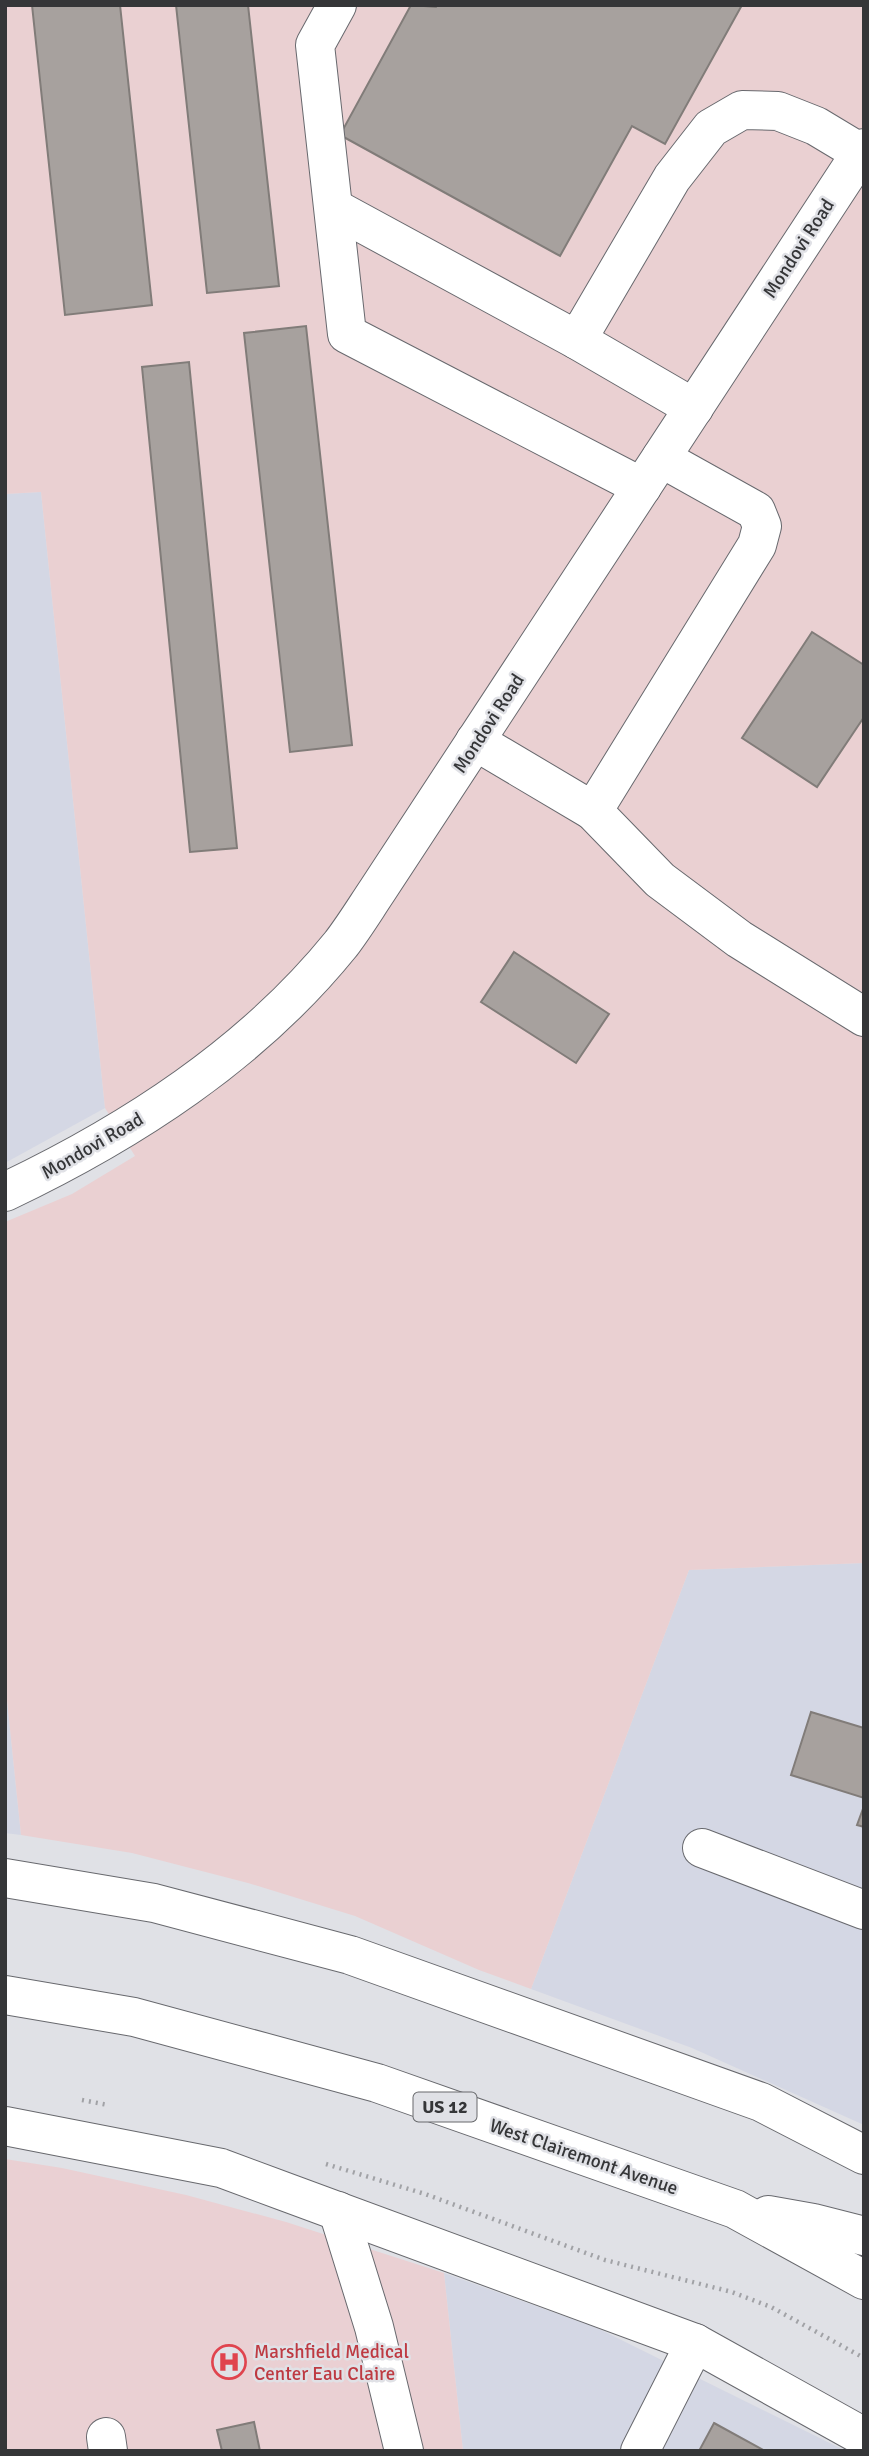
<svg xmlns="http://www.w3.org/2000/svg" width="869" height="2456" viewBox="0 0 869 2456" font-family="Signika,sans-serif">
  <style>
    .built { fill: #d4d7e4 }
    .industrial { fill: #ead0d2 }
    .medical { fill: #ead0d3 }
    .building { fill: #a7a19e; stroke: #817c79; stroke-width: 2 }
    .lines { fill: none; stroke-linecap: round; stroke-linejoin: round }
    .minor-casing { stroke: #68696e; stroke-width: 40 }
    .major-casing { stroke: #68696e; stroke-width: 40 }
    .path { stroke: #a1a2a6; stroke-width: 4.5; stroke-dasharray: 2 5; stroke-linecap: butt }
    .minor { stroke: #fff; stroke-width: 38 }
    .major { stroke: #fff; stroke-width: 38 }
    .labels { text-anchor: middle; stroke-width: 5; stroke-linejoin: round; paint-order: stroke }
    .shield { fill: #e0e1e6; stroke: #68696c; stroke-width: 2 }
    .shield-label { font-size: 18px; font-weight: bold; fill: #353638 }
    .street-label { font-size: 19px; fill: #353638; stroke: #e0e1e6 }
    .health-label { font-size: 19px; fill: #be3a42; stroke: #e0e1e6; text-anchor: start }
  </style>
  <rect width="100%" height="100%" fill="#e0e1e6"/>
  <g class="built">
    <path d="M41 492 105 1108 5 1163V494Z"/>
    <path d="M864 1563V2125L692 2048 531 1989 689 1570Z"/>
    <path d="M5 1681 21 1835 5 1833Z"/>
    <path d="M444 2273 597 2328 846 2451H463Z"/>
  </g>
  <path class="industrial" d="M5 5H864V1563L689 1570 531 1989 479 1970 355 1916 248 1883 132 1853 21 1835 5 1681V1222L72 1194 135 1156 105 1108 41 492 5 494Z"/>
  <path class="medical" d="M5 2159 62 2168 186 2195 286 2222 444 2273 463 2451H5Z"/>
  <g class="building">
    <path d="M32 5H120L152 305 65 315Z"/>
    <path d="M176 5H248L279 286 207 293Z"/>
    <path d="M411 5 436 7 437 5H742L665 144 632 126 560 256 340 135Z"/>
    <path d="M306 326 352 745 290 752 244 333Z"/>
    <path d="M189 362 237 848 190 852 142 367Z"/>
    <path d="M812 632 864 665V717L817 787 742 738Z"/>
    <path d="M514 952 609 1014 576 1063 481 1002Z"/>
    <path d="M811 1712 864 1728V1798L791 1775Z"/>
    <path d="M864 1806V1827L857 1825Z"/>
    <path d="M254 2422 260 2451H222L217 2430Z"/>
    <path d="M714 2423 765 2451H699Z"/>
  </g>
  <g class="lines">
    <g class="minor-casing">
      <g id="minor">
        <path d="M337 5 315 45 347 334 642 487"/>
        <path d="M334 208 577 340 672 178 711 128 742 110 778 111 816 126 861 153"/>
        <path d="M577 340 694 408"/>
        <path d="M475 741 593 811 757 545 762 526 756 511 661 458"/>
        <path d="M593 811 660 880 739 939 864 1017"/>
        <path d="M5 1192C131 1132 252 1054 341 944 354 927 365 909 377 891L864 148"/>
        <path d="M702 1848 864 1910"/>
        <path d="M5 2126 221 2168 283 2191 695 2343 864 2437"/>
        <path d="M338 2211 374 2327 404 2451"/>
        <path d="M106 2437 108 2451"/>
        <path d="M640 2451 695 2343"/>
      </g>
    </g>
    <g class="major-casing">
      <g id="major">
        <path d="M5 1878 154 1903 350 1955 761 2102 864 2155"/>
        <path d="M5 1995 134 2017 377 2083 735 2209 864 2280"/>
        <path d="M768 2215 813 2223 864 2236"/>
      </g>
    </g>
    <g class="path">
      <path d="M82 2100 108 2105"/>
      <path d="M326 2164 425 2194 605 2260 732 2292 771 2307 864 2358"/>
    </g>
    <use href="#minor" class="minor"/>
    <use href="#major" class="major"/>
  </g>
  <defs>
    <g id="hospital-ring" transform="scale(1.75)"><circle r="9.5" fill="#e0e1e6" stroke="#e0444e" stroke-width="1.5"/><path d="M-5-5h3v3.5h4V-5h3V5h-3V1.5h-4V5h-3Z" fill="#e0444e"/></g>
  </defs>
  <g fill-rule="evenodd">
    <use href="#hospital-ring" x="229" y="2362"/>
  </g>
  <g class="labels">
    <rect class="shield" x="413.5" y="2092.5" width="63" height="29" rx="5"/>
    <g class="shield-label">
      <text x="445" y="2113">US 12</text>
    </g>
    <g class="street-label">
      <text transform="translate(798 248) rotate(-57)" y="7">Mondovi Road</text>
      <text transform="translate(488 723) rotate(-57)" y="7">Mondovi Road</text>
      <text transform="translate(92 1145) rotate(-30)" y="7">Mondovi Road</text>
      <text transform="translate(584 2156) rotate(19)" y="7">West Clairemont Avenue</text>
    </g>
    <g class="health-label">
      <text x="254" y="2358">Marshfield Medical<tspan x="254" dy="22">Center Eau Claire</tspan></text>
    </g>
  </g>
  <rect width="869" height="2456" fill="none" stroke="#353638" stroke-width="14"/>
</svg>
